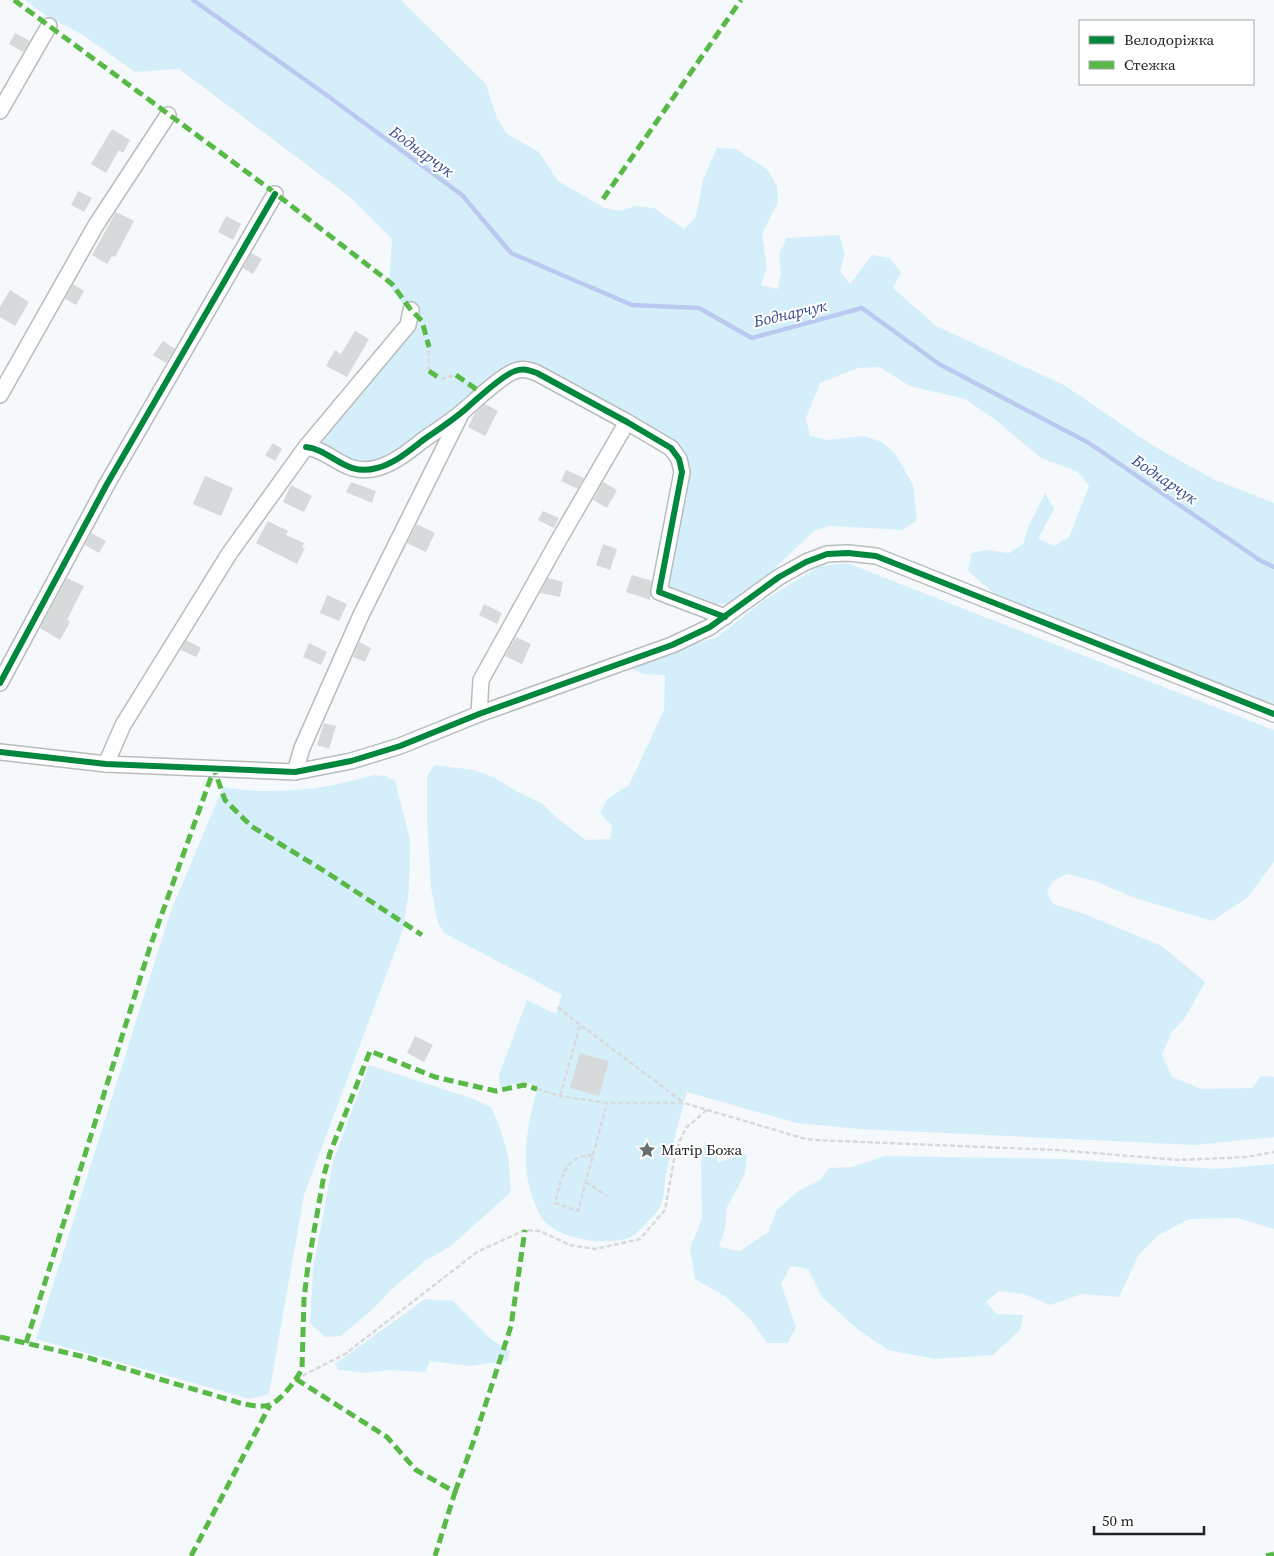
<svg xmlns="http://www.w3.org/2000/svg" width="1274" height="1556" viewBox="0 0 1274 1556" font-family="'Source Serif 4',serif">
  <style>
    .green { fill: #d5effa }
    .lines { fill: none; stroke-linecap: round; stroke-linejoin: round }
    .stream { stroke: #bbc9f0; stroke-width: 4.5 }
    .building { fill: #d7dadb }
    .minor-casing { stroke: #b9bcbd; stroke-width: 18 }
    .path { stroke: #d8d9da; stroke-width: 2.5; stroke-dasharray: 5 2.5; stroke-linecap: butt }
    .minor { stroke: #fefefe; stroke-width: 15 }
    .quiet { stroke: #58b947; stroke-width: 5; stroke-dasharray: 10 5; stroke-linecap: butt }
    .cycleway-casing { stroke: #fff; stroke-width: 9 }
    .cycleway { stroke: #00873e; stroke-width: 6 }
    .labels { text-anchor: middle; stroke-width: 4; stroke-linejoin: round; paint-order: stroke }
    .poi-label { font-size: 15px; fill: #212324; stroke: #fff; text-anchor: start }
    .water-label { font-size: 16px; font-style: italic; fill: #384a8d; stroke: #fff }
  </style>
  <rect width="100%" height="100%" fill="#f5f9fb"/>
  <g class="green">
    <path d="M25 0H401L486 84 497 118 507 134 539 152 558 181 603 207 619 211 636 206 654 208 684 229 696 217 703 180 717 148 736 149 768 170 777 186 778 202 762 234 767 268 761 285 778 289 781 272 779 254 787 238 839 235 845 254 840 271 850 284 872 255 890 258 901 273 893 288 936 326 1064 385 1152 445 1213 479 1274 503V710L1011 608 968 571 971 553 988 550 1009 553 1023 544 1029 526 1045 493 1054 509 1038 539 1054 546 1069 537 1089 486 1078 472 1041 458 997 421 965 399 910 386 879 367 858 368 820 383 806 418 810 436 828 440 864 436 882 442 896 455 913 485 917 520 903 530 830 526 814 531 749 593 734 603 717 604 663 585 679 451 532 366 394 457 372 465 345 463 305 441 406 320 405 307 389 286 392 239 351 198 179 69 135 72 83 35 48 17Z"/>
    <path d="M847 563 1274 730V862L1247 898 1212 921 1135 898 1095 881 1067 874 1052 882 1047 893 1053 904 1082 913 1162 946 1205 982 1185 1018 1171 1033 1162 1055 1172 1077 1202 1089 1252 1088 1261 1076 1274 1077V1137L1195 1145 859 1129 796 1123 687 1092C680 1117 673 1143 667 1169 664 1181 665 1196 660 1207 658 1212 636 1235 631 1237 607 1247 554 1240 540 1215 517 1172 526 1130 538 1086L525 1082 500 1087 499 1075 527 1000 556 1014 562 995 444 933 438 923 431 888 427 819V777L434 765 474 770 495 778 518 792 542 803 558 819 586 840 610 839 612 826 600 813 607 799 629 785 664 710 665 675 643 674 632 669 634 664 717 637 763 601 798 579 821 566Z"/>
    <path d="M373 775 385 776 395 781 410 840 409 889 403 930 304 1195 269 1394 250 1399 36 1339 170 913 223 787C236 789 249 791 262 791 299 792 338 786 373 775Z"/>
    <path d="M369 1065 474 1099 491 1107 499 1126 508 1155 511 1192 451 1246 425 1261 392 1289 373 1309 341 1336 325 1337 310 1323 313 1270 333 1161Z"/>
    <path d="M704 1142 716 1150 718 1163 730 1158 747 1154 745 1174 727 1207 725 1228 719 1247 740 1251 768 1232 777 1210 798 1191 820 1180 829 1168 852 1167 884 1156 1063 1159 1216 1169 1274 1164V1229L1237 1218 1189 1219 1157 1236 1138 1256 1119 1297 1082 1294 1050 1305 1024 1294 999 1291 986 1302 997 1314 1023 1315 1020 1330 993 1355 935 1359 888 1350 856 1328 822 1297 808 1269 791 1266 781 1284 796 1327 788 1343H767L751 1320 726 1297 695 1279 690 1248 702 1218 701 1161Z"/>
    <path d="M425 1299 453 1301 492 1340 510 1351 507 1361 469 1366 430 1361 425 1372 388 1370 366 1373 339 1370 335 1364Z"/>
  </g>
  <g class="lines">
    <path class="stream" d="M193 0 325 94 462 195 511 253 632 305 699 308 752 338 862 308 939 364 1089 443 1261 561 1274 567"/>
  </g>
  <g class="building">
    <path d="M15 33 30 41 23 52 9 44Z"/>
    <path d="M112 129 130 140 123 153 119 150 106 173 91 164Z"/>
    <path d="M78 191 92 198 84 212 71 205Z"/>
    <path d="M116 212 134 221 115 257 112 256 107 264 92 255Z"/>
    <path d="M226 216 241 224 233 240 218 232Z"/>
    <path d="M251 253 262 259 253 274 243 268Z"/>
    <path d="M73 284 84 291 76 305 65 299Z"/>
    <path d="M10 290 29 302 15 326 0 317V307Z"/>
    <path d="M355 331 369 339 347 377 326 366 335 350 341 354Z"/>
    <path d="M163 341 175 349 166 363 153 355Z"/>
    <path d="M485 404 498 411 485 436 468 427 475 413Z"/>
    <path d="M273 443 282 449 275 461 265 455Z"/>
    <path d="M566 470 584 478 578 489 561 481Z"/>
    <path d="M205 476 233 488 221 516 193 504Z"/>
    <path d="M351 482 376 491 372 503 346 492Z"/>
    <path d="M603 482 617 490 607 508 593 500Z"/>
    <path d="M291 485 312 496 304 512 283 502Z"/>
    <path d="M543 511 559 518 554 528 538 520Z"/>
    <path d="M268 521 288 531 286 535 304 543 302 547 305 548 297 564 256 543Z"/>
    <path d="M417 524 435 533 426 552 407 543Z"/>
    <path d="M91 533 106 541 99 553 85 545Z"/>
    <path d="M603 544 617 549 610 570 596 565Z"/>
    <path d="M632 575 652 581 650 600 626 592Z"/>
    <path d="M67 578 84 586 67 620 70 622 60 640 40 628Z"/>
    <path d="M548 578 563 582 560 597 540 593Z"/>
    <path d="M327 595 347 604 339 621 320 613Z"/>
    <path d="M484 604 502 613 497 624 479 615Z"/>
    <path d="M516 637 531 644 522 664 505 656Z"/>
    <path d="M186 640 201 648 196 657 181 650Z"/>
    <path d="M359 642 371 648 365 662 353 657Z"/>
    <path d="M309 643 327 652 321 665 303 657Z"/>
    <path d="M324 723 336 726 329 749 317 745Z"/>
    <path d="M415 1036 433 1045 424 1062 407 1053Z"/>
    <path d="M580 1053 609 1061 599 1096 570 1088Z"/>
  </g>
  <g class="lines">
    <g class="minor-casing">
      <g id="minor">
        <path d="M0 111 49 26"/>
        <path d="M0 395 96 225 168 115"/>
        <path d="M306 447C332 450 345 477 377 468 396 463 411 449 426 438 441 428 456 418 469 406 479 397 503 375 515 371 523 368 529 370 537 373L627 422 671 448 679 459 682 472 659 592 725 617"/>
        <path d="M0 683 107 484 275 194"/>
        <path d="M479 714 481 680 557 543 627 422"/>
        <path d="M0 752 106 764 295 772 351 761 400 746 479 714 672 645 710 627 779 577 806 562 827 554 848 553 876 556 1274 714"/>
        <path d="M106 764 123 725 229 554 306 447 408 325 411 310"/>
        <path d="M295 772 302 748 361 615 460 416"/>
      </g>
    </g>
    <g class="path">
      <path d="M429 371V347"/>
      <path d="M441 379 456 375"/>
      <path d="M558 1007 575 1021 683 1102"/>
      <path d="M537 1089 560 1096 607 1103H684L802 1138 814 1140 1056 1150 1179 1160 1247 1157 1274 1152"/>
      <path d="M560 1096 580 1025"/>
      <path d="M593 1155C563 1155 562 1179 555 1203L578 1211 607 1103"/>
      <path d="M586 1182 607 1196"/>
      <path d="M296 1379 345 1354 477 1252 525 1230 540 1231 570 1245 595 1249 640 1239 665 1210 674 1160 680 1140 686 1128 708 1109"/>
    </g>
    <use href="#minor" class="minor"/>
    <g class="quiet">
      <path d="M14 0 267 187 392 284 411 310 422 321 429 347"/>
      <path d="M603 199 741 0"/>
      <path d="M429 371 441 379"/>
      <path d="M456 375 483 394"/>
      <path d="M0 1337 89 1358 240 1403C249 1405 260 1408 269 1405 280 1402 297 1379 302 1369L304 1299 308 1265 324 1175 330 1153 370 1051 435 1077 496 1091 524 1085 537 1089"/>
      <path d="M26 1343 150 947 214 769 225 800 251 826 326 872 422 935"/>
      <path d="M296 1379 387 1437 416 1470 455 1492 435 1556"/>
      <path d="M455 1492 474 1440 511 1326 525 1230"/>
      <path d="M191 1556 270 1405"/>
      <path d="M1266 1556 1274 1554"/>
    </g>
    <g class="cycleway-casing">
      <g id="cycleway">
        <path d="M306 447C332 450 345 477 377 468 396 463 411 449 426 438 441 428 456 418 469 406 479 397 503 375 515 371 523 368 529 370 537 373L627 422 671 448 679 459 682 472 659 592 725 617"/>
        <path d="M0 683 107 484 275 194"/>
        <path d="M0 752 106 764 295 772 351 761 400 746 479 714 672 645 710 627 779 577 806 562 827 554 848 553 876 556 1274 714"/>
      </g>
    </g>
    <use href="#cycleway" class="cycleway"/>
  </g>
  <defs>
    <g id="sight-bare" transform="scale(1.35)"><path d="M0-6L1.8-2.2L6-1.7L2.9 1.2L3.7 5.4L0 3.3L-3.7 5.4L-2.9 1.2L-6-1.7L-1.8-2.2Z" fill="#6b6e6f" stroke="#fff" stroke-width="2.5" paint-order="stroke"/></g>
  </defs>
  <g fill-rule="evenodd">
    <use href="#sight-bare" x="647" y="1150"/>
  </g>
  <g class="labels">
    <g class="poi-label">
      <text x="661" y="1155">Матір Божа</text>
    </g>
    <g class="water-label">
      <text transform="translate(422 151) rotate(36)" y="6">Боднарчук</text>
      <text transform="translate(790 313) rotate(-13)" y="6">Боднарчук</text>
      <text transform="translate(1165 479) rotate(34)" y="6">Боднарчук</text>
    </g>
  </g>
  <rect x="1079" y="20" width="175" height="65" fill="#ffffff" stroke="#a6a7a7"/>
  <rect x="1089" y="36" width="25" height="8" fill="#00873e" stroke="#a6a7a7"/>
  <text x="1124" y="45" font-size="15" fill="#212324">Велодоріжка</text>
  <rect x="1089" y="61" width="25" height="8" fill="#58b947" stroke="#a6a7a7"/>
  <text x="1124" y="70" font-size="15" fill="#212324">Стежка</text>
  <path d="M1094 1526v8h110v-8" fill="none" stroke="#212324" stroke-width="2.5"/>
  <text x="1102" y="1526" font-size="15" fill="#212324" stroke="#ffffff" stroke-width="4" paint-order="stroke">50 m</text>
</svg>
